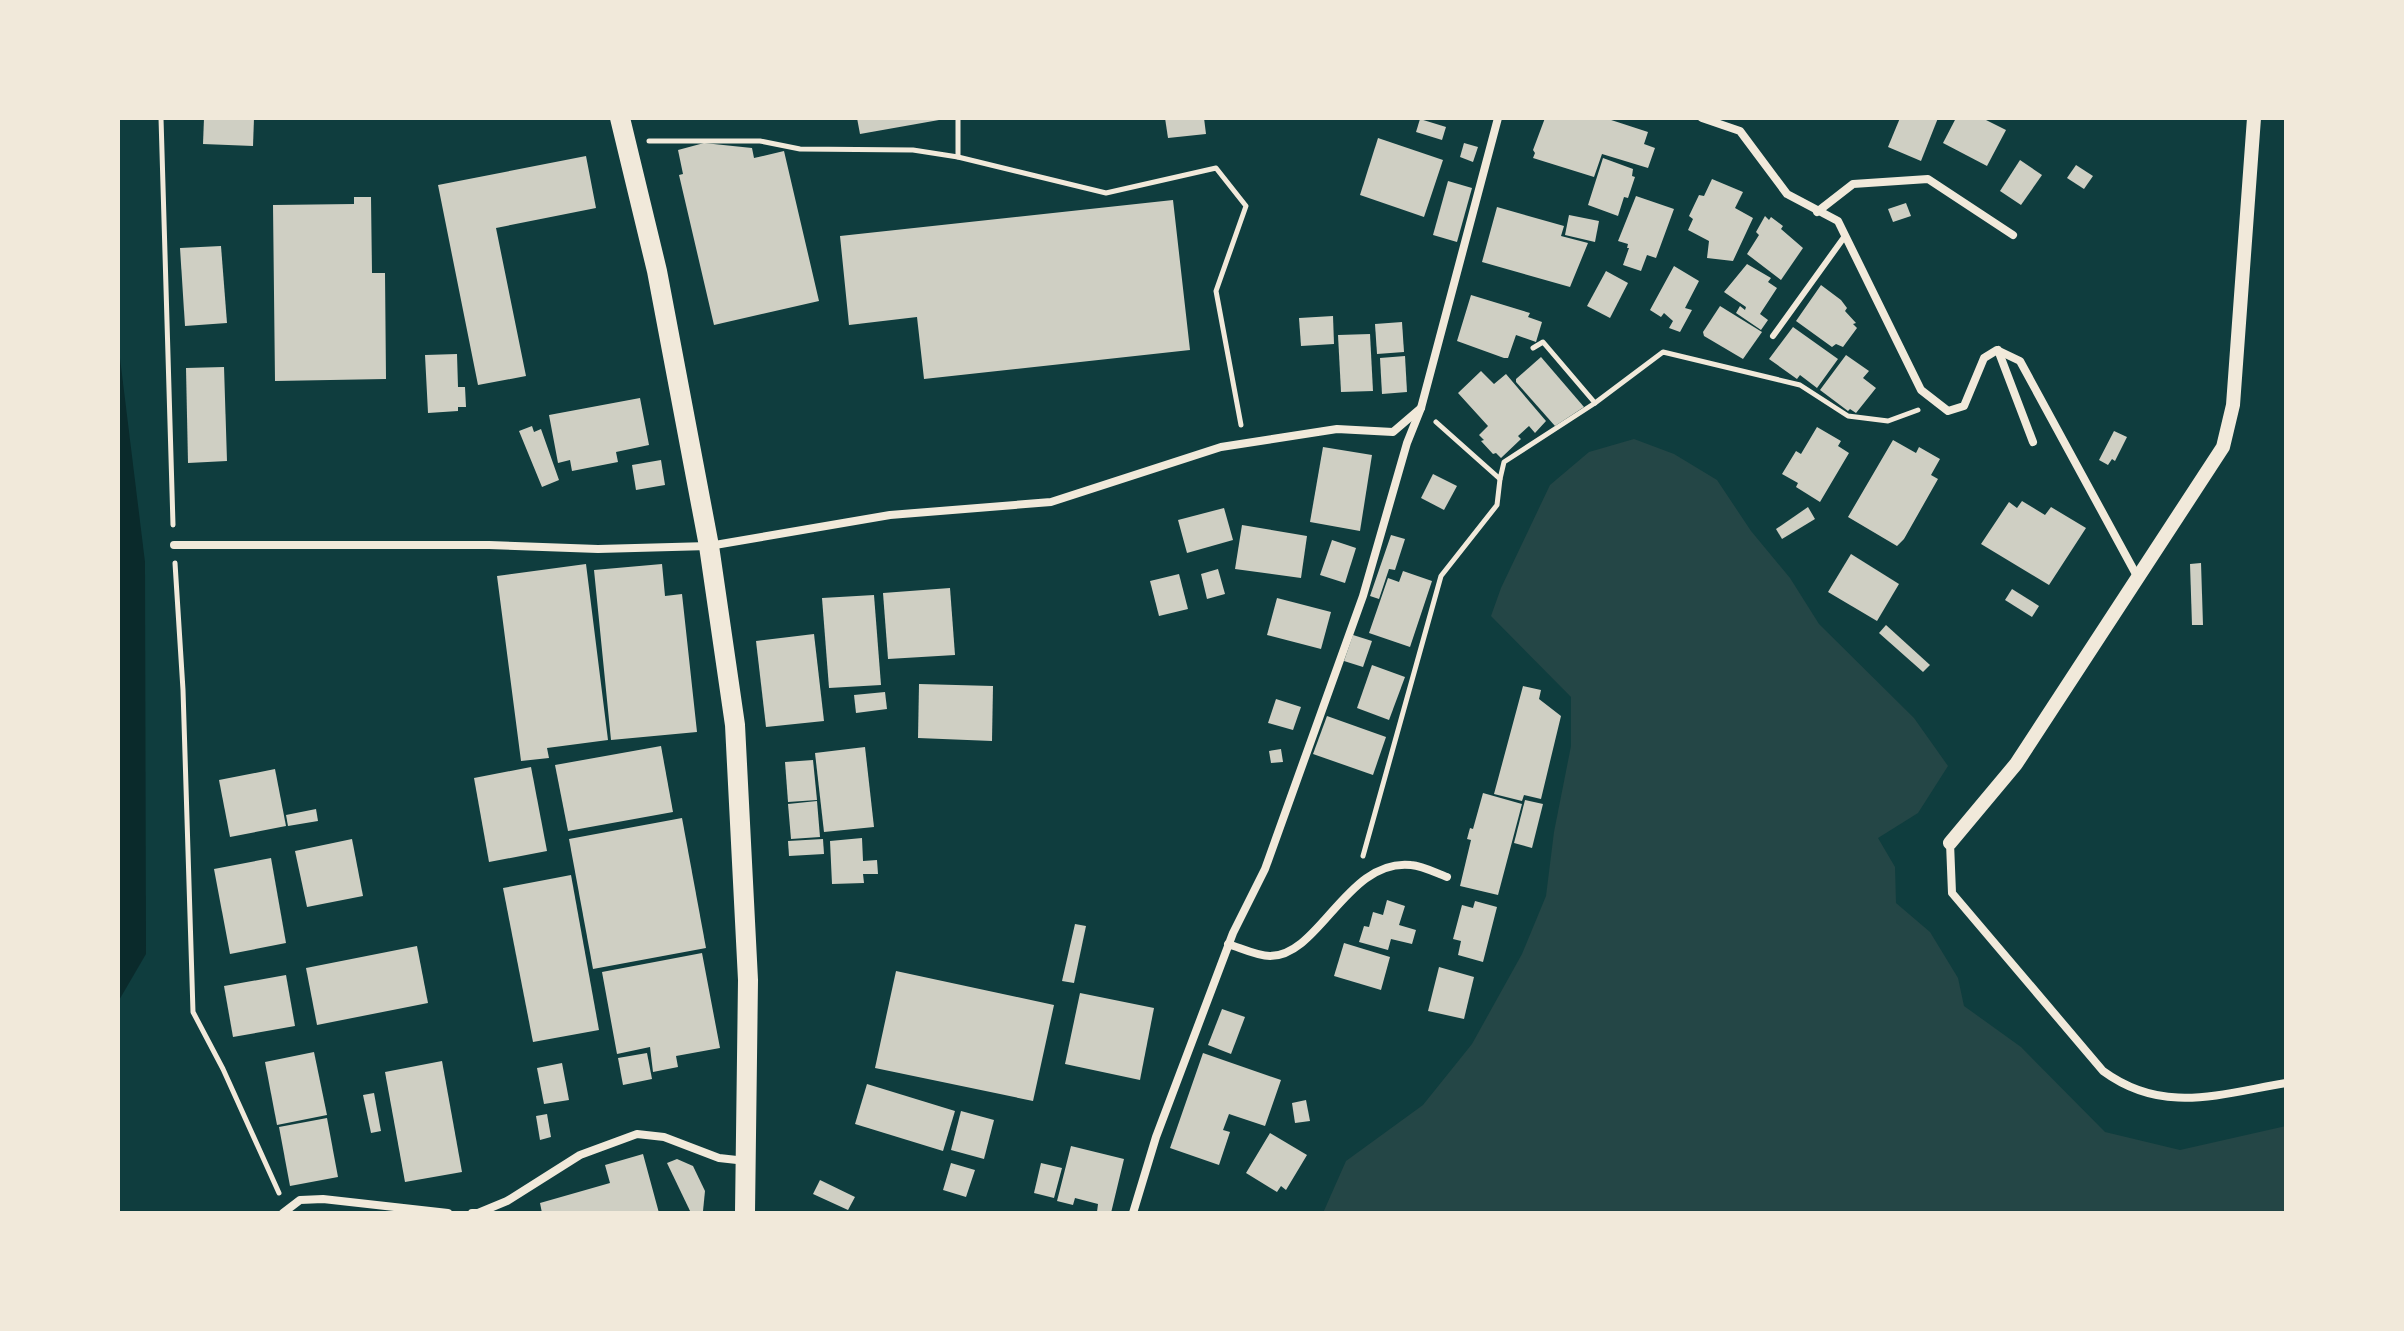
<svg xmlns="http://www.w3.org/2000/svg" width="2404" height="1331" viewBox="0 0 2404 1331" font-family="'Archivo Narrow',sans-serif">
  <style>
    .green { fill: #244646 }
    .water { fill: #0a2a2b }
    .building { fill: #cfcfc3 }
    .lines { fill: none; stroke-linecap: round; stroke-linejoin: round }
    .path { stroke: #f1e9da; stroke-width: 5 }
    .service { stroke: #f1e9da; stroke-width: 6 }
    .minor { stroke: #f1e9da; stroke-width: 8 }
    .tertiary { stroke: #f1e9da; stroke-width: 14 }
    .primary { stroke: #f1e9da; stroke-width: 20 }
  </style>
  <rect width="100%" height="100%" fill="#0f3d3e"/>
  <path class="green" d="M1634 439 1674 454 1717 480 1751 531 1790 578 1819 624 1914 718 1948 766 1918 813 1878 838 1895 867 1896 903 1930 932 1958 978 1964 1006 2021 1047 2105 1132 2180 1150 2286 1126V1213H1323L1346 1161 1423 1105 1472 1044 1522 954 1546 896 1554 832 1571 746V697L1491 616 1501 588 1550 485 1589 452Z"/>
  <path class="water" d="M118 342 145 562 146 954 118 1002Z"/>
  <g class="building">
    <path d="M204 118H254L253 146 203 144Z"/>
    <path d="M857 118H939V120L860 134Z"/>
    <path d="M1165 118H1204L1206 134 1168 138Z"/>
    <path d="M1545 118H1605L1648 132 1644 144 1655 148 1648 168 1602 154 1594 177 1533 158 1535 153 1533 150Z"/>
    <path d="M1900 118H1938L1921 161 1888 147Z"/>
    <path d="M1956 118H1982L2006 130 1987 166 1943 143Z"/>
    <path d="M1420 119 1446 127 1442 140 1416 132Z"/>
    <path d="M1378 138 1443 160 1424 217 1360 195Z"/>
    <path d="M704 143 752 148 754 158 784 151 819 301 714 325 679 175 683 174 678 150Z"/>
    <path d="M1464 143 1478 147 1473 162 1460 157Z"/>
    <path d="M586 156 596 208 496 228 526 376 478 385 438 185Z"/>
    <path d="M1603 158 1633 169 1632 176 1635 177 1628 198 1624 197 1618 216 1588 205Z"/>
    <path d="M2020 160 2042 175 2021 205 2000 191Z"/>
    <path d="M2076 165 2093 176 2084 189 2067 178Z"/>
    <path d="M1712 179 1743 192 1735 208 1753 218 1733 261 1707 258 1709 241 1688 230 1693 219 1689 216 1699 195 1704 196Z"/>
    <path d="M1448 181 1472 188 1457 242 1433 235Z"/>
    <path d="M1636 196 1674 209 1656 258 1647 255 1641 271 1623 265 1629 248H1627L1628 244 1618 241Z"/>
    <path d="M354 197H371L372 273H385L386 379 275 381 273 205 354 204Z"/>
    <path d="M1173 200 1190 350 924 379 917 317 849 325 840 236Z"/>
    <path d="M1906 203 1911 216 1893 222 1888 209Z"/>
    <path d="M1497 207 1564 226 1561 236 1588 243 1570 287 1482 262Z"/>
    <path d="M1569 215 1599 221 1595 242 1565 235Z"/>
    <path d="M1765 216 1769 220 1771 217 1783 226 1781 229 1803 248 1781 280 1747 254 1759 235 1756 232Z"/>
    <path d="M221 246 227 323 185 326 180 248Z"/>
    <path d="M1747 264 1771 278 1768 282 1777 288 1760 314 1768 320 1761 330 1736 313 1740 306 1745 310 1746 307 1724 292Z"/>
    <path d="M1674 266 1699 281 1685 308 1692 310 1680 332 1669 328 1673 321 1664 313 1661 317 1650 310Z"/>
    <path d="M1606 271 1628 283 1610 318 1587 306Z"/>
    <path d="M1821 285 1841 300 1847 308 1845 311 1856 323 1853 324 1857 328 1843 347 1836 344 1832 347 1796 321Z"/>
    <path d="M1471 295 1530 313 1528 317 1542 322 1536 342 1516 335 1508 358H1504L1457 341Z"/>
    <path d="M1720 306 1762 332 1743 359 1704 336 1703 332Z"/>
    <path d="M1333 316 1334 344 1301 346 1299 318Z"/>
    <path d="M1402 322 1404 352 1377 354 1375 324Z"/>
    <path d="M1793 327 1838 359 1817 388 1800 375 1797 379 1769 359Z"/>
    <path d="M1370 334 1373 391 1341 392 1338 335Z"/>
    <path d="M457 354 458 387H465L466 407H458V411L428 413 425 355Z"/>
    <path d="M1846 355 1869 371 1863 378 1876 388 1856 413 1850 409 1848 411 1820 390Z"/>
    <path d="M1405 356 1407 392 1382 394 1380 358Z"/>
    <path d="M1541 357 1584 407 1555 426 1516 382V379Z"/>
    <path d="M224 367 227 461 188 463 186 368Z"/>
    <path d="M1481 371 1494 384 1506 374 1546 421 1535 433 1529 426 1518 436 1521 439 1501 458 1496 453 1493 454 1481 441 1484 440 1479 435 1488 426 1458 393Z"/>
    <path d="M640 398 649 445 616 452 618 462 572 471 570 460 558 463 549 415Z"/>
    <path d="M532 426 534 432 541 429 559 480 542 487 519 431Z"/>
    <path d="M1817 427 1841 441 1838 446 1849 453 1820 502 1796 487 1798 483 1782 474 1796 451 1801 454Z"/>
    <path d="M2114 431 2127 437 2115 461 2112 459 2108 465 2099 460Z"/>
    <path d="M1893 440 1916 453 1919 447 1940 459 1931 475 1938 479 1904 539 1897 546 1848 517Z"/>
    <path d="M1323 447 1372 455 1360 531 1310 522Z"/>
    <path d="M661 460 665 485 636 490 632 465Z"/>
    <path d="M1433 474 1457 486 1444 510 1421 498Z"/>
    <path d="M2022 501 2045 515 2051 507 2086 528 2049 585 1981 544 2009 502 2017 508Z"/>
    <path d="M1808 507 1815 519 1782 539 1776 529Z"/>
    <path d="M1224 508 1233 540 1187 553 1178 520Z"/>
    <path d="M1242 525 1307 536 1301 578 1235 569Z"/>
    <path d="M1391 535 1405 539 1395 570 1389 569 1379 599 1370 596Z"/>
    <path d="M1332 540 1356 548 1345 583 1320 575Z"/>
    <path d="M1851 554 1899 584 1877 621 1828 592Z"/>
    <path d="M2201 563 2203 625H2192L2190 564Z"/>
    <path d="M586 564 608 740 547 748 549 758 521 761 497 576Z"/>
    <path d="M662 564 665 596 682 594 697 732 611 740 594 570Z"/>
    <path d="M1218 569 1225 594 1207 599 1201 574Z"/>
    <path d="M1403 571 1432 581 1410 647 1369 633 1388 578 1399 582Z"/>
    <path d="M1179 574 1188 609 1159 616 1150 581Z"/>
    <path d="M950 588 955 655 888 659 883 593Z"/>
    <path d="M2012 589 2039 606 2032 617 2005 600Z"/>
    <path d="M874 595 881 685 829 688 822 598Z"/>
    <path d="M1277 598 1331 612 1321 649 1267 635Z"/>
    <path d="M1886 625 1930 665 1923 672 1879 633Z"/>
    <path d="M814 634 824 721 766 727 756 641Z"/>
    <path d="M1353 635 1372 641 1363 667 1344 661Z"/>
    <path d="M1372 665 1405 677 1389 720 1357 708Z"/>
    <path d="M919 684 993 686 992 741 918 738Z"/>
    <path d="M1523 686 1541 690 1539 699 1561 716 1541 799 1524 795 1522 801 1494 794Z"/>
    <path d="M885 692 887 709 856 713 854 695Z"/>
    <path d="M1276 699 1301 707 1293 730 1268 723Z"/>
    <path d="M1327 716 1386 737 1373 775 1313 754Z"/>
    <path d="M661 746 673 812 568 831 555 765Z"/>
    <path d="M865 747 874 827 824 832 815 753Z"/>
    <path d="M1281 749 1283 762 1271 763 1269 751Z"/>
    <path d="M813 760 817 800 788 802 785 762Z"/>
    <path d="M531 767 547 851 489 862 474 778Z"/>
    <path d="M275 769 286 826 230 837 219 780Z"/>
    <path d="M1483 793 1522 804 1498 895 1460 886 1471 840 1467 839 1470 828 1473 829Z"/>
    <path d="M1525 800 1543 804 1532 848 1514 843Z"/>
    <path d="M817 801 820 837 791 839 788 804Z"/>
    <path d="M316 809 318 821 288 826 286 815Z"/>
    <path d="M682 818 706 948 593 969 569 839Z"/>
    <path d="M862 838 863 861 877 860 878 874H863L864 883 832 884 830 841Z"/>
    <path d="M352 839 363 896 307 907 295 851Z"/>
    <path d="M823 839 824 854 789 856 788 841Z"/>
    <path d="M271 858 286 943 230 954 214 869Z"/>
    <path d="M571 875 599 1030 533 1042 503 888Z"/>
    <path d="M1387 900 1405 906 1399 925 1416 930 1412 944 1391 939 1388 950 1359 942 1364 926 1369 927 1373 912 1383 915Z"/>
    <path d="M1475 901 1497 907 1483 962 1458 955 1461 941 1453 939 1462 905 1473 908Z"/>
    <path d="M1075 924 1086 926 1074 983 1062 981Z"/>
    <path d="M1344 943 1390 957 1381 990 1334 976Z"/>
    <path d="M417 946 428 1003 317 1025 306 968Z"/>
    <path d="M702 953 720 1048 676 1056 678 1067 653 1072 650 1047 617 1054 602 972Z"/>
    <path d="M1439 967 1474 977 1464 1019 1428 1011Z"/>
    <path d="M896 971 1054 1005 1033 1101 875 1068Z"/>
    <path d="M286 975 295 1026 233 1037 224 986Z"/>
    <path d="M1080 993 1154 1008 1140 1080 1065 1064Z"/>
    <path d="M1222 1009 1245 1017 1231 1054 1208 1045Z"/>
    <path d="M314 1052 327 1115 277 1125 265 1062Z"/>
    <path d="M647 1053 652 1079 623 1085 618 1058Z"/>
    <path d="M1203 1053 1281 1080 1265 1126 1229 1114 1223 1130 1230 1132 1219 1165 1170 1148Z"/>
    <path d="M442 1061 462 1172 405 1182 385 1072Z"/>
    <path d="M562 1063 569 1100 544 1104 537 1068Z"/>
    <path d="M867 1084 955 1111 943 1151 855 1124Z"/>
    <path d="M374 1093 381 1131 371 1133 363 1095Z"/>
    <path d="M1306 1100 1310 1121 1295 1123 1292 1103Z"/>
    <path d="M961 1111 994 1120 984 1159 951 1150Z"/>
    <path d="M547 1114 551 1137 540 1140 536 1116Z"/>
    <path d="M327 1118 338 1177 290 1186 279 1127Z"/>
    <path d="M1270 1133 1307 1155 1286 1190 1281 1186 1277 1192 1246 1173Z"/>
    <path d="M1071 1146 1124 1159 1111 1213 1097 1212 1098 1204 1075 1198 1073 1205 1057 1201Z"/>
    <path d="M643 1154 659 1213H542L540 1203 610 1183 605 1165Z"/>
    <path d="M677 1159 693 1166 705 1191 703 1211 699 1213H691L667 1163Z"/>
    <path d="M951 1163 975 1170 966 1197 943 1190Z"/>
    <path d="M1041 1163 1062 1168 1054 1198 1034 1193Z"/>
    <path d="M820 1180 855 1197 848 1210 813 1194Z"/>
  </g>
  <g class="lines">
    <g class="path">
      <path d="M161 118 173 525"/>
      <path d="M649 141H760L800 149 913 150 958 157 1106 193 1216 168 1246 206 1216 291 1241 425"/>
      <path d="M958 157V118"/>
      <path d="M1533 348 1543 342 1595 403"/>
      <path d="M1436 422 1500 479 1504 462 1595 403 1663 352 1800 385 1848 416 1888 421 1918 410"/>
      <path d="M175 563 183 690 193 1012 223 1069 279 1193"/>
      <path d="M1363 856 1441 576 1497 505 1500 479"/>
    </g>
    <path class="service" d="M1773 336 1845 236"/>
    <g class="minor">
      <path d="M1702 118 1740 131 1787 194 1838 221 1921 390 1948 411 1964 406 1984 358 1997 350 2020 361 2137 576"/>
      <path d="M1817 212 1853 184 1928 179 2013 235"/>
      <path d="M1998 350 2033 442"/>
      <path d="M174 545H489L598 549 709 546 890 515 1051 502 1221 447 1337 429 1393 432 1421 408"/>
      <path d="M1950 843 1952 893 2103 1071C2163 1115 2219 1094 2286 1083"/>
      <path d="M1228 944C1241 948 1257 956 1270 956 1320 956 1347 858 1411 865 1423 866 1436 873 1447 877"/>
      <path d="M283 1213 300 1200 323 1199 448 1213"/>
      <path d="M472 1213H478L507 1201 580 1155 637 1134 664 1137 719 1158 746 1161"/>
      <path d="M1133 1213 1156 1137 1233 933 1265 869 1363 596 1407 443 1421 408 1498 118"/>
    </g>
    <path class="tertiary" d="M1950 843 2016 764 2223 447 2233 405 2254 118"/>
    <path class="primary" d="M620 118 657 271 709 546 735 725 748 980 745 1213"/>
  </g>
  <rect width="2404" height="1331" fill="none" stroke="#f1e9da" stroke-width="240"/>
</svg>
